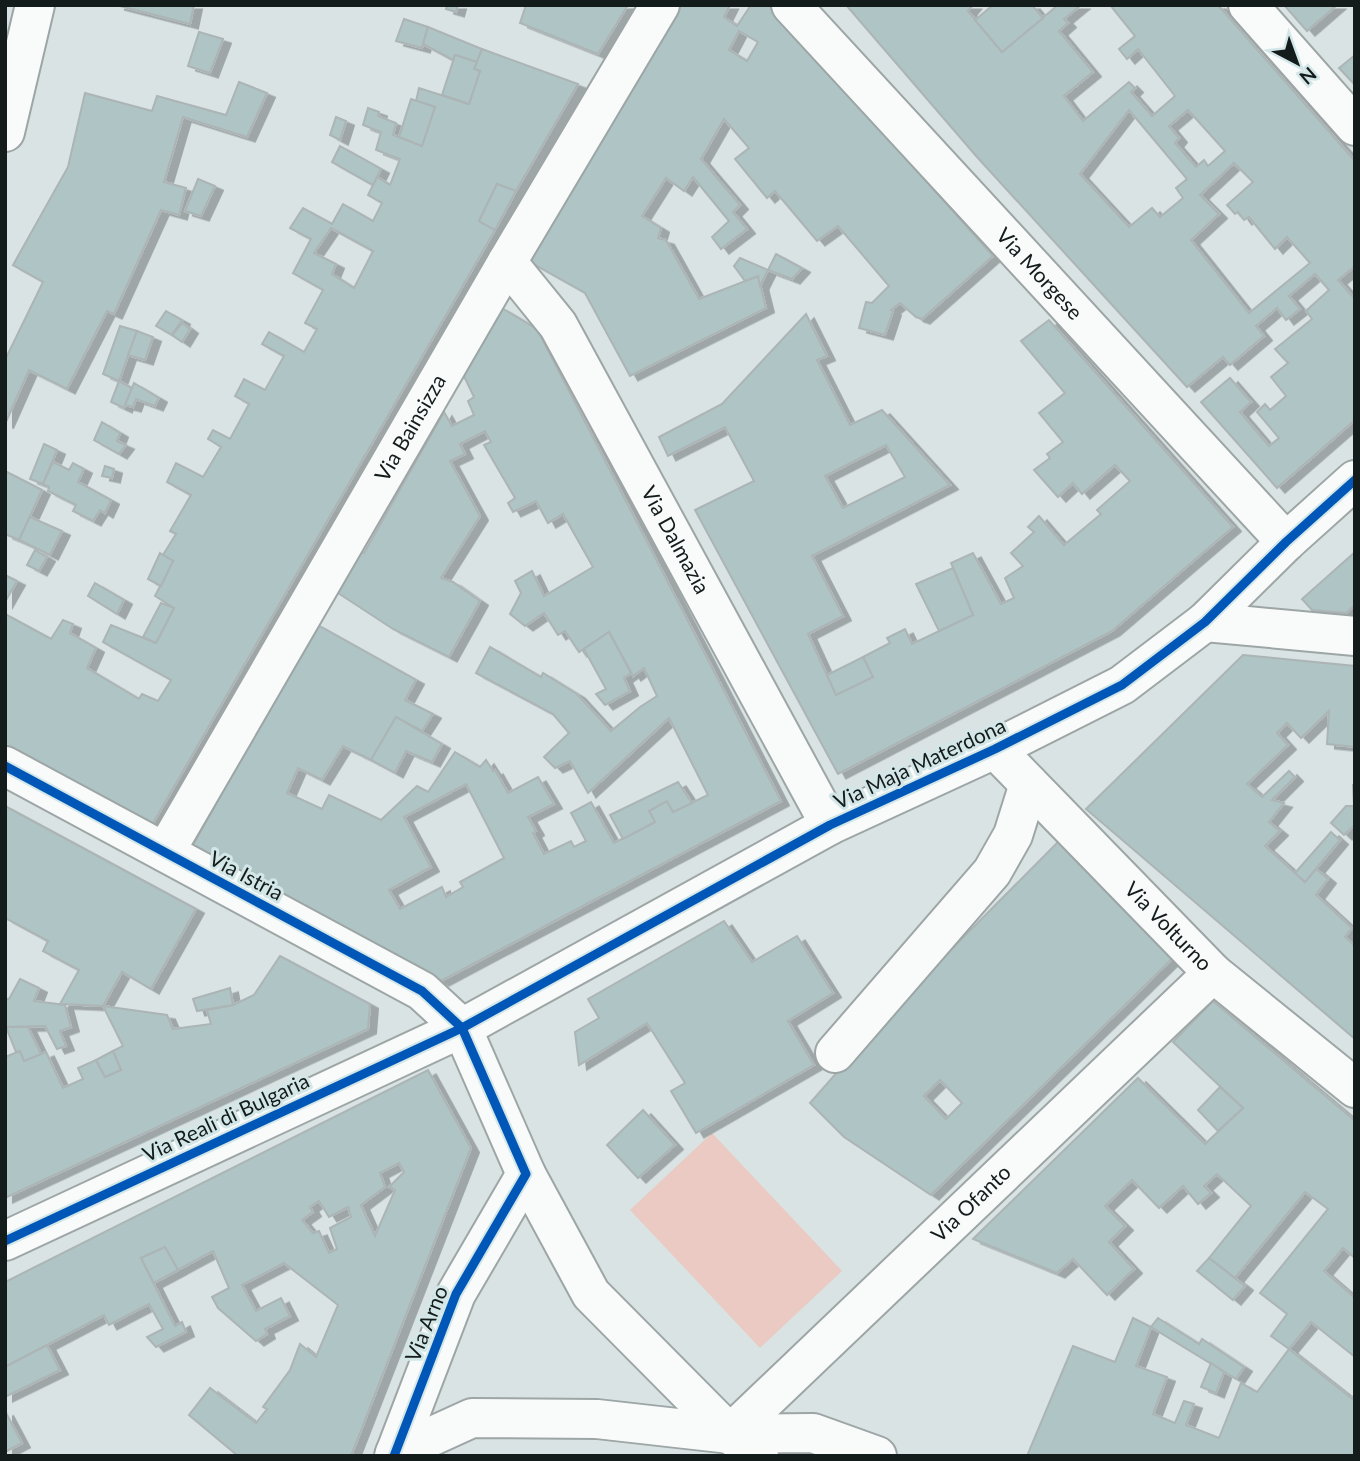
<svg xmlns="http://www.w3.org/2000/svg" width="1360" height="1461" viewBox="0 0 1360 1461" font-family="Lato,sans-serif">
  <style>
    .grass { fill: #eacac2 }
    .building { fill: #aec4c5; stroke: #acb4b5; stroke-width: 2; fill-rule: evenodd; filter: url(#shadow) }
    .lines { fill: none; stroke-linecap: round; stroke-linejoin: round }
    .minor-casing { stroke: #9da5a5; stroke-width: 42 }
    .major-casing { stroke: #9da5a5; stroke-width: 42 }
    .minor { stroke: #f9fbfb; stroke-width: 38 }
    .major { stroke: #f9fbfb; stroke-width: 38 }
    .cycleway-casing { stroke: #d4e7e8; stroke-width: 13 }
    .cycleway { stroke: #0057b8; stroke-width: 9 }
    .labels { text-anchor: middle; stroke-width: 6; stroke-linejoin: round; paint-order: stroke }
    .street-label { font-size: 21px; fill: #141b1b; stroke: #d4e7e8 }
  </style>
  <defs>
    <filter id="shadow"><feDropShadow dx="8" dy="4.5" stdDeviation="0" flood-color="#0004"/></filter>
  </defs>
  <rect width="100%" height="100%" fill="#d9e3e4"/>
  <path class="grass" d="M712 1133 842 1271 760 1348 630 1210Z"/>
  <g class="building">
    <path d="M116 5H194L190 24Z"/>
    <path d="M447 5H458L456 12 446 9Z"/>
    <path d="M526 5H628L598 54 520 23Z"/>
    <path d="M680 5H730L724 17 737 26 751 5H769L993 256 922 319 916 317 900 303 891 310 893 311 885 335 859 328 866 302 872 303 889 286 838 226 817 241 775 191 767 198 735 159 749 148 724 119 701 159 740 205 733 212 747 229 721 249 712 237 729 221 693 177 684 191 666 178 642 216 661 228 658 238 666 240 699 299 758 276 766 308 630 376 585 293 530 262ZM739 31 758 42 747 61 729 50Z"/>
    <path d="M846 5H973L968 11 1002 52 1058 5H1081L1064 19 1068 23 1059 31 1093 72 1064 96 1083 121 1129 82 1135 88 1131 92 1152 116 1175 96 1138 49 1127 59 1119 49 1135 36 1110 5H1218L1355 161V266L1338 280 1355 299V420L1277 488 1201 402 1230 378 1251 402 1240 412 1269 446 1279 438 1257 412 1265 404 1270 410 1286 396 1271 377 1288 363 1275 349 1312 319 1306 311 1329 290 1315 274 1289 296 1300 309 1286 320 1277 308 1256 326 1264 336 1230 365 1223 357 1187 387 977 157ZM1129 110 1187 179 1176 188 1183 198 1160 217 1152 208 1129 227 1080 174ZM1188 110 1225 151 1208 166 1204 160 1196 167 1175 143 1179 138 1169 126ZM1234 163 1253 182 1227 205 1235 214 1238 212 1244 220 1249 217 1275 249 1287 237 1310 263 1249 313 1191 240 1219 214 1200 195Z"/>
    <path d="M993 5H1032L1043 18 1002 52 975 20Z"/>
    <path d="M1284 5H1337L1307 31Z"/>
    <path d="M404 19 428 27 422 48 396 41Z"/>
    <path d="M428 27 482 49 477 62 455 55 453 60 423 44Z"/>
    <path d="M199 32 223 39 210 73 188 66Z"/>
    <path d="M482 49 578 84 516 191 497 184 479 221 495 230 152 825 5 745V614L51 639 63 620 73 624 70 633 96 648 87 668 139 699 142 694 158 701 171 680 103 642 111 625 156 643 174 608 155 596 173 561 163 555 176 534 170 531 191 495 167 482 176 463 203 477 221 447 208 439 213 430 230 439 249 404 235 396 244 379 265 390 284 356 262 344 269 332 304 352 317 329 305 323 323 290 293 273 311 239 290 228 303 208 332 224 343 204 373 221 382 203 368 195 377 177 390 185 400 159 376 150 381 132 363 125 368 108 379 112 378 116 396 123 393 135 422 146 435 107 416 101 419 88 469 104 480 71 474 69ZM331 228 373 251 354 288 332 274 336 264 314 253Z"/>
    <path d="M455 55 477 62 474 69 480 71 469 104 442 95Z"/>
    <path d="M1355 55V85L1339 68Z"/>
    <path d="M239 82 267 93 247 137 183 117 164 182 186 188 179 215 161 210 114 314 107 311 67 389 29 370 5 424V360L43 282 13 265 68 167 85 93 152 111 157 96 226 115Z"/>
    <path d="M411 99 435 107 422 146 399 137Z"/>
    <path d="M336 117 346 121 340 140 330 135Z"/>
    <path d="M340 146 381 169 373 185 332 162Z"/>
    <path d="M198 179 215 186 201 216 185 211Z"/>
    <path d="M497 184 516 191 495 230 479 221Z"/>
    <path d="M776 254 802 268 792 279 768 270Z"/>
    <path d="M740 258 768 270 760 286 758 276 745 281 734 266Z"/>
    <path d="M500 307 537 329 781 801 441 981 193 845 316 624 416 680 405 700 433 714 422 731 396 717 371 760 343 746 322 780 298 768 287 793 322 809 329 795 381 820 417 786 428 792 455 752 480 767 486 760 493 771 495 770 508 793 538 777 554 804 528 817 536 831 533 833 544 854 571 841 574 847 586 841 571 813 591 802 614 843 655 822 649 811 667 801 673 812 708 795 669 718 588 793 570 761 555 768 544 757 569 733 553 714 476 673 490 647 541 677 543 673 577 694 611 731 640 707 657 696 644 668 633 676 609 632 579 652 565 631 558 635 544 613 525 626 510 614 521 593 515 581 532 571 544 596 593 567 563 514 548 523 536 501 513 512 508 503 515 498 484 445 491 442 485 431 460 444 465 454 450 461 480 516 441 578 453 582 480 601 449 657 393 629 335 591 359 550 364 553 444 412 452 426 474 415 468 401 474 397 462 372ZM466 784 504 858 460 882 463 887 446 897 442 887 400 909 389 890 431 867 404 817Z"/>
    <path d="M166 311 182 320 172 335 156 326Z"/>
    <path d="M806 314 827 356 817 360 850 425 882 410 950 485 812 556 843 616 808 634 836 695 873 677 863 657 890 643 887 638 905 629 912 644 973 615 951 563 973 553 1001 604 1014 598 1005 578 1023 566 1011 553 1034 532 1028 527 1039 516 1064 545 1101 514 1097 510 1130 481 1115 465 1082 494 1073 483 1058 497 1034 470 1050 458 1047 454 1063 442 1039 413 1065 393 1021 341 1049 320 1233 527 1112 631 838 774 695 510 754 481 725 427 668 456 659 437 722 404ZM886 445 905 477 843 508 825 476Z"/>
    <path d="M182 323 190 329 182 342 172 335Z"/>
    <path d="M120 326 137 331 119 381 103 374Z"/>
    <path d="M137 331 153 337 145 360 128 355Z"/>
    <path d="M119 381 132 388 124 408 111 402Z"/>
    <path d="M134 383 159 398 155 406 136 399 133 407 125 405Z"/>
    <path d="M102 422 120 433 117 441 126 445 119 454 94 440Z"/>
    <path d="M44 444 57 450 43 484 30 479Z"/>
    <path d="M53 462 69 470 73 463 84 469 78 482 111 500 105 513 100 510 93 521 73 511 76 505 48 491 49 487 43 484Z"/>
    <path d="M105 466 114 469 112 478 102 476Z"/>
    <path d="M5 471 42 490 19 540 5 534Z"/>
    <path d="M30 517 62 531 50 555 19 540Z"/>
    <path d="M35 550 47 557 39 571 27 565Z"/>
    <path d="M1355 552V605L1346 613 1312 610 1302 599Z"/>
    <path d="M160 553 173 561 161 586 148 579Z"/>
    <path d="M953 568 973 615 939 631 916 584Z"/>
    <path d="M5 575 17 581 5 602Z"/>
    <path d="M95 583 124 600 117 614 88 596Z"/>
    <path d="M161 603 174 608 156 643 143 637Z"/>
    <path d="M609 632 631 673 624 678 630 691 605 705 596 694 606 689 584 649Z"/>
    <path d="M1243 655 1355 666V747L1327 744 1329 711 1301 738 1287 723 1277 733 1288 745 1247 784 1262 797 1289 771 1295 777 1272 800 1284 803 1269 822 1280 831 1265 846 1305 882 1316 869 1328 879 1316 895 1352 928 1345 937 1355 946V1039L1086 809Z"/>
    <path d="M863 657 873 677 836 695 827 675Z"/>
    <path d="M396 717 442 744 432 762 406 751 395 773 371 760Z"/>
    <path d="M678 782 692 803 673 812 667 801 649 811 655 822 623 839 610 815Z"/>
    <path d="M1353 784 1355 825 1344 835 1331 823 1346 806H1354Z"/>
    <path d="M5 806 196 909 151 989 122 972 103 1006 60 1004 79 970 43 951 48 941 5 918Z"/>
    <path d="M1331 832 1340 840 1305 882 1295 873Z"/>
    <path d="M1062 838 1175 956 931 1195 844 1137 810 1103 900 1001ZM940 1080 962 1103 946 1119 924 1096Z"/>
    <path d="M724 921 752 962 797 936 833 993 788 1021 814 1065 696 1133 671 1091 685 1083 647 1023 579 1065 575 1032 599 1018 588 999Z"/>
    <path d="M280 956 370 1004 368 1029 5 1198V1057L20 1051 24 1061 46 1052 63 1088 83 1079 78 1068 96 1060 105 1077 121 1070 113 1051 123 1046 103 1006 167 1015 173 1029 211 1024 207 1010 233 1005 254 995Z"/>
    <path d="M20 979 39 988 34 1001 65 1005 71 1027 60 1031 66 1046 57 1049 45 1026 5 1027V999H9Z"/>
    <path d="M230 988 233 1005 197 1011 193 999Z"/>
    <path d="M1213 1001 1355 1121V1258L1343 1248 1324 1271 1355 1298V1357L1311 1322 1289 1349 1271 1336 1287 1314 1260 1293 1328 1209 1305 1192 1235 1278 1209 1258 1251 1206 1217 1174 1204 1186 1211 1193 1198 1204 1183 1186 1159 1208 1132 1180 1105 1206 1125 1226 1109 1242 1134 1269 1107 1295 1073 1259 1057 1273 973 1239 1138 1078 1205 1144 1243 1108 1173 1042Z"/>
    <path d="M6 1027H28L41 1054 24 1061 20 1051 16 1052Z"/>
    <path d="M113 1051 121 1070 105 1077 96 1060Z"/>
    <path d="M428 1070 471 1148 351 1456H238L189 1415 210 1388 256 1423 267 1409 263 1407 290 1370 300 1344 316 1357 338 1305 284 1263 242 1285 256 1311 281 1298 290 1316 265 1329 267 1334 256 1341 218 1308 212 1297 229 1288 213 1251 178 1270 165 1247 141 1258 175 1326 182 1322 186 1332 156 1347 147 1337 163 1329 149 1304 109 1325 104 1315 5 1367V1282ZM399 1163 404 1172 389 1187 395 1190 375 1236 361 1205 385 1187 380 1173ZM319 1201 329 1217 348 1207 351 1217 330 1228 337 1249 329 1253 319 1231 313 1233 302 1220 313 1212 310 1207Z"/>
    <path d="M1220 1087 1243 1108 1218 1131 1198 1110Z"/>
    <path d="M643 1110 675 1145 638 1178 607 1145Z"/>
    <path d="M165 1247 178 1270 154 1283 141 1258Z"/>
    <path d="M1209 1258 1245 1286 1233 1300 1197 1271Z"/>
    <path d="M1133 1318 1151 1327 1136 1366 1167 1377 1153 1414 1175 1423 1184 1401 1194 1404 1186 1425 1219 1438 1241 1383 1257 1392 1289 1349 1355 1401V1456H1027L1073 1346 1115 1362Z"/>
    <path d="M1158 1318 1199 1344 1202 1339 1244 1367 1236 1379 1151 1327Z"/>
    <path d="M47 1345 60 1370 5 1397V1367Z"/>
    <path d="M1211 1363 1224 1372 1216 1393 1201 1387Z"/>
    <path d="M5 1411 22 1443 5 1452Z"/>
  </g>
  <g class="lines">
    <g class="minor-casing">
      <g id="minor">
        <path id="s1" d="M791 5 1286 542"/>
        <path d="M1248 5 1355 126"/>
        <path d="M5 132 35 5"/>
        <path id="s2" d="M507 262 558 325 830 825"/>
        <path d="M1205 622 1355 636"/>
        <path id="s3" d="M995 749 1213 973 1355 1088"/>
        <path d="M5 766 422 991 462 1028 5 1241"/>
        <path id="s4" d="M165 852 507 262 660 5"/>
        <path d="M835 1053 992 872 1013 835 1029 784"/>
        <path id="s5" d="M395 1453 472 1418 597 1419 730 1434 1213 973"/>
        <path d="M394 1456 456 1294 526 1174"/>
      </g>
    </g>
    <g class="major-casing">
      <g id="major">
        <path d="M730 1434 813 1433 877 1456"/>
        <path d="M759 1456 730 1434 591 1294 526 1174 462 1028 830 825 995 749 1122 685 1205 622 1286 542 1355 480"/>
      </g>
    </g>
    <use href="#minor" class="minor"/>
    <use href="#major" class="major"/>
    <g class="cycleway-casing">
      <g id="cycleway">
        <path d="M5 766 422 991 462 1028 526 1174 456 1294 394 1456"/>
        <path d="M5 1241 462 1028 830 825 995 749 1122 685 1205 622 1286 542 1355 480"/>
      </g>
    </g>
    <use href="#cycleway" class="cycleway"/>
  </g>
  <g class="labels">
    <g class="street-label">
      <text dy="7" stroke="none"><textPath href="#s1" startOffset="366">Via Morgese</textPath></text>
      <text dy="7" stroke="none"><textPath href="#s4" startOffset="490">Via Bainsizza</textPath></text>
      <text dy="7" stroke="none"><textPath href="#s2" startOffset="326">Via Dalmazia</textPath></text>
      <text transform="translate(920 764) rotate(-25)" y="7">Via Maja Materdona</text>
      <text transform="translate(246 876) rotate(28)" y="7">Via Istria</text>
      <text dy="7" stroke="none"><textPath href="#s3" startOffset="248">Via Volturno</textPath></text>
      <text transform="translate(226 1118) rotate(-25)" y="7">Via Reali di Bulgaria</text>
      <text dy="7" stroke="none"><textPath href="#s5" startOffset="677">Via Ofanto</textPath></text>
      <text transform="translate(427 1324) rotate(-68)" y="7">Via Arno</text>
    </g>
  </g>
  <rect width="1360" height="1461" fill="none" stroke="#141b1b" stroke-width="14"/>
  <g transform="translate(1297 63) rotate(139)" stroke="#d4e7e8" stroke-width="5" paint-order="stroke">
  <path d="M0-5L12 26L0 18L-12 26Z" fill="#141b1b"/>
  <text y="-10" font-size="19" font-weight="bold" text-anchor="middle" fill="#141b1b">N</text>
  </g>
</svg>
